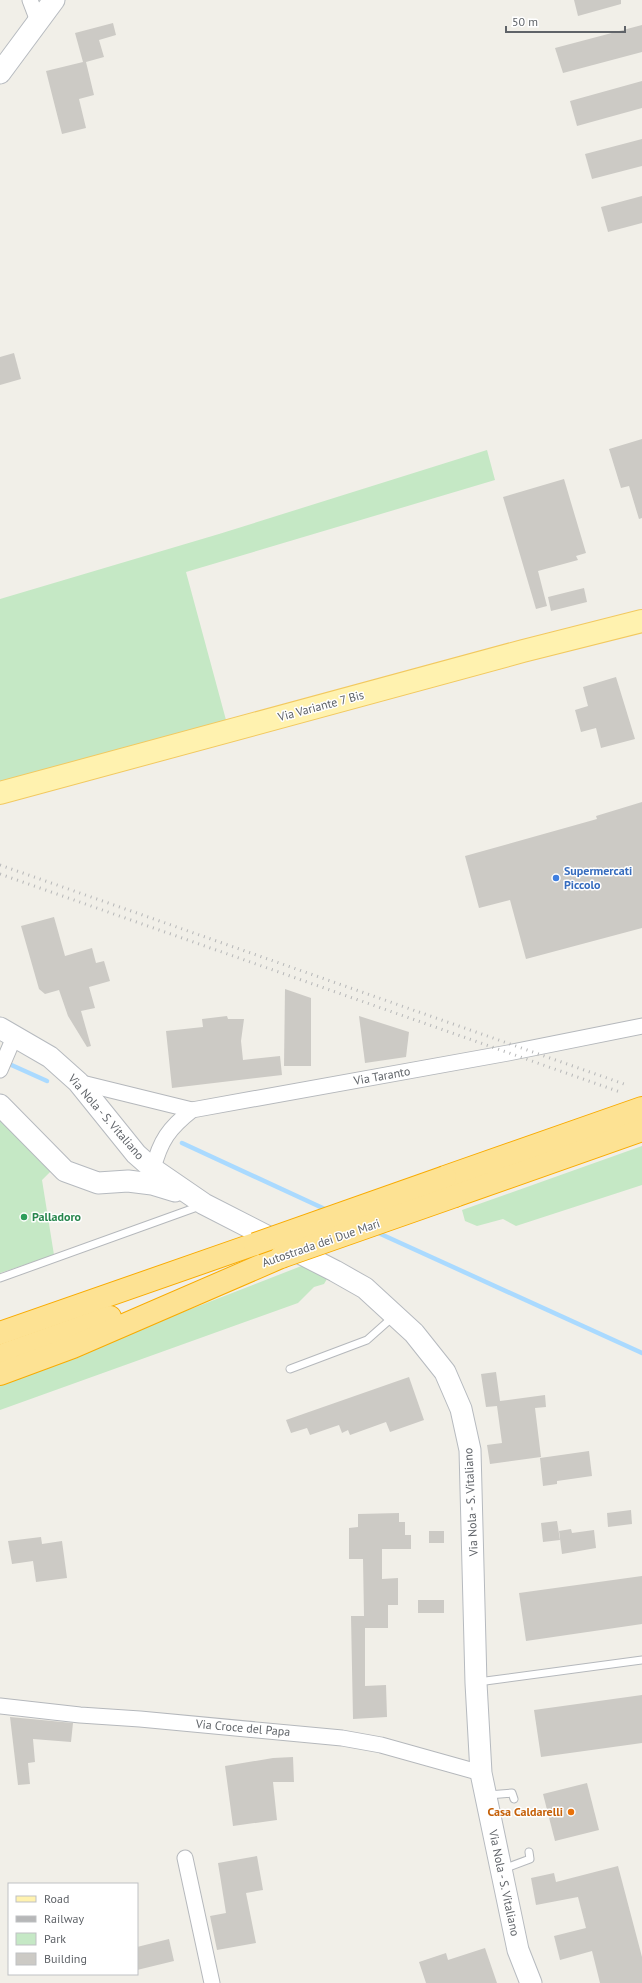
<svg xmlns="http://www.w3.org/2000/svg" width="642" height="1983" viewBox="0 0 642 1983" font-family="'PT Sans',sans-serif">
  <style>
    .green { fill: #c5e8c5 }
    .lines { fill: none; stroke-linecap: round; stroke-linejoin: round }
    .stream { stroke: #aadaff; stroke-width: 4.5 }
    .building { fill: #cccac5 }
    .lane-casing { stroke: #b5b8bc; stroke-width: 9 }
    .street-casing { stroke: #b5b8bc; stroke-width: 17 }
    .secondary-casing { stroke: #b6babf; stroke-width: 23 }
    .primary-casing { stroke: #f2c960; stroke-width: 24 }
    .highway-casing { stroke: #f9ab00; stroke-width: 24 }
    .lane { stroke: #fff; stroke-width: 7 }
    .street { stroke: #fff; stroke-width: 15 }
    .secondary { stroke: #fff; stroke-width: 21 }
    .primary { stroke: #fff2af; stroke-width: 22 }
    .highway { stroke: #fde293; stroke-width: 22 }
    .rail { stroke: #b6b7b8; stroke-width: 3; stroke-dasharray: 1 5; stroke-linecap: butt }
    .highway-bridge-casing { stroke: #f9ab00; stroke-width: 24; stroke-linecap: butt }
    .highway-bridge { stroke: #fde293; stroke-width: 22 }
    .shop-dot { fill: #3f7fe0; stroke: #fff; stroke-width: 1.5 }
    .leisure-dot { fill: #2e9e5b; stroke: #fff; stroke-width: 1.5 }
    .food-dot { fill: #e8710a; stroke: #fff; stroke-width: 1.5 }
    .labels { text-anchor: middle; stroke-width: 3; stroke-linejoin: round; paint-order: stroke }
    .street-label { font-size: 12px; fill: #5f6368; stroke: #fff }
    .shop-label { font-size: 12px; font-weight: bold; fill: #366cbe; stroke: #fff; text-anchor: start }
    .leisure-label { font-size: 12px; font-weight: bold; fill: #27864d; stroke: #fff; text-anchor: start }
    .food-label { font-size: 12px; font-weight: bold; fill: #c56008; stroke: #fff; text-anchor: end }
  </style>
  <rect width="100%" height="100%" fill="#f1efe8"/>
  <g class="green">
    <path d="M487 450 495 480 186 572 226 720 0 782V599L219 534Z"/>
    <path d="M0 1116 52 1170 42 1180 54 1255 0 1273Z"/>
    <path d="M642 1146V1185L516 1226 503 1219 477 1226 465 1221 462 1210Z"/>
    <path d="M304 1265 327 1279 324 1284 314 1287 298 1303 0 1410V1383Z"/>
  </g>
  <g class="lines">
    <g class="stream">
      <path d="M7 1063 47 1081"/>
      <path d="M182 1143 327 1210"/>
      <path d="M374 1231 642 1353"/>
    </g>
  </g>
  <g class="building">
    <path d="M574 0H621V4L578 16Z"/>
    <path d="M113 23 116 35 99 40 104 57 86 62 94 95 79 99 86 128 62 134 46 71 83 62 75 33Z"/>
    <path d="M642 25V52L563 73 555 48Z"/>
    <path d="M642 81V108L577 126 570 101Z"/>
    <path d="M642 139V166L592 179 585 154Z"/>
    <path d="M642 196V223L608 232 601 207Z"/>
    <path d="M14 353 21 379 0 385V357Z"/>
    <path d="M642 439V518L639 519 629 486 621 488 609 449Z"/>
    <path d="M564 479 586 553 576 556 578 560 538 571 547 606 536 609 503 497Z"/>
    <path d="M584 588 587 602 551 611 548 597Z"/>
    <path d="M616 677 635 739 601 748 596 728 581 732 575 710 588 706 583 687Z"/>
    <path d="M642 802V928L526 959 510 900 479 908 465 856 597 819 596 816Z"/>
    <path d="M54 917 65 956 92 948 96 963 104 961 110 981 89 987 95 1008 81 1011 91 1046 87 1047 68 1016 59 990 45 994 39 989 21 926Z"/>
    <path d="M285 989 311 998V1066H284Z"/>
    <path d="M227 1016 228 1019H244L241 1041 243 1060 280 1056 282 1075 172 1088 166 1031 203 1027 202 1019Z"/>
    <path d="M359 1016 409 1032 406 1057 365 1063Z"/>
    <path d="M496 1372 500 1401 545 1395 546 1407 535 1408 541 1457 490 1464 487 1445 502 1443 497 1406 486 1407 481 1374Z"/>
    <path d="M409 1377 424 1420 390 1432 386 1422 350 1435 348 1430 342 1433 339 1425 310 1435 307 1428 291 1433 286 1420Z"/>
    <path d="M589 1451 592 1476 557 1481V1484L543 1486 540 1458Z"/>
    <path d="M631 1510 632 1524 608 1527 607 1513Z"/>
    <path d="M399 1513V1522H405V1535H411V1549H382V1579L398 1578V1605H388V1628H365V1686L386 1685 387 1717 353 1719 351 1616H364L363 1559H349V1528L358 1527V1514Z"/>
    <path d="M557 1521 560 1540 543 1542 541 1523Z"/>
    <path d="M571 1529 572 1533 594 1530 596 1548 562 1554 559 1531Z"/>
    <rect x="429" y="1531" width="15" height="12"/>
    <path d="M41 1537 42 1544 62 1541 67 1578 36 1582 33 1561 12 1564 8 1541Z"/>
    <path d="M642 1576V1624L526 1641 519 1593Z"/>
    <rect x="418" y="1600" width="26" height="13"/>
    <path d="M642 1695V1743L541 1757 534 1710Z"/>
    <path d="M10 1717 73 1723 71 1742 33 1739 35 1762 28 1763 30 1784 18 1785Z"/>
    <path d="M293 1757 294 1782H273L277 1820 233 1826 225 1766 273 1758Z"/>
    <path d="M587 1783 599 1830 555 1841 543 1794Z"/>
    <path d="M257 1856 263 1890 246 1893 256 1943 217 1950 210 1916 226 1913 218 1863Z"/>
    <path d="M618 1866 642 1957V1983H600L592 1951 560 1960 554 1936 586 1928 578 1897 536 1905 531 1878 554 1873 556 1882Z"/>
    <path d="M169 1939 174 1961 137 1970V1947Z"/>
    <path d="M485 1948 497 1983H426L419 1962 446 1953 448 1960Z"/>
  </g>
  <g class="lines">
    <g class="lane-casing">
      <g id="lane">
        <path d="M0 1278 200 1206"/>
        <path d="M290 1369 367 1340 394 1316"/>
        <path d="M478 1682 642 1660"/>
        <path d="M488 1795 512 1793 514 1799"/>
        <path d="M503 1869 530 1859 529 1852"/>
      </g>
    </g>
    <g class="street-casing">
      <g id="street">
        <path d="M30 0 38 21"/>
        <path d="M0 1070 15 1035"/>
        <path d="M78 1082 192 1110"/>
        <path d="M153 1169C160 1141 169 1128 192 1110L508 1053 642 1026"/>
        <path d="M0 1706 80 1715 140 1719 342 1738 381 1745 481 1773"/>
        <path d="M185 1858 212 1983"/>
      </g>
    </g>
    <g class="secondary-casing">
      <g id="secondary">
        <path d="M0 73 54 0"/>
        <path d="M0 1028 50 1057 78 1082 136 1154 153 1169 204 1204 335 1271 365 1288 414 1333 445 1372 461 1409 470 1450 476 1683 481 1773 518 1950 531 1983"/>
        <path d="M0 1105 65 1171 98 1183 128 1181 152 1184 175 1191"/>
      </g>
    </g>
    <g class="primary-casing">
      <path id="primary" d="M0 793 523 651 642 621"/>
    </g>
    <g class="highway-casing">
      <g id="highway">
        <path d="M445 1177 642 1108"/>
        <path d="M455 1196 642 1130"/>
        <path d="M0 1333 255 1244"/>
        <path d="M0 1356 110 1317"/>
        <path d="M0 1374 73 1347 281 1257"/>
      </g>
    </g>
    <use href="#lane" class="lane"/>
    <use href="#street" class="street"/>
    <use href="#secondary" class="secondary"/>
    <use href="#primary" class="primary"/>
    <use href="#highway" class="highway"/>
    <g class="rail">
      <path d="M0 865 624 1084"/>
      <path d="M0 874 620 1092"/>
    </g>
    <g class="highway-bridge-casing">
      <g id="highway-bridge">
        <path d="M255 1244 445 1177"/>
        <path d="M281 1257 455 1196"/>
      </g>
    </g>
    <use href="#highway-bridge" class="highway-bridge"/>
  </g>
  <circle class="shop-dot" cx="556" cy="878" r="4"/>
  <circle class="leisure-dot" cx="24" cy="1217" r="4"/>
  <circle class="food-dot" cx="571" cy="1812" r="4"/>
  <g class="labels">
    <g class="street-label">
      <text transform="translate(321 706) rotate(-15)" y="4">Via Variante 7 Bis</text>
      <text transform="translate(382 1076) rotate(-10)" y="4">Via Taranto</text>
      <text transform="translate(106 1117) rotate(49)" y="4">Via Nola - S. Vitaliano</text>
      <text transform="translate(321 1243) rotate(-19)" y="4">Autostrada dei Due Mari</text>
      <text transform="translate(471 1502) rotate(-93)" y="4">Via Nola - S. Vitaliano</text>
      <text transform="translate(243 1728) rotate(5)" y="4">Via Croce del Papa</text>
      <text transform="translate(504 1883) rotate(78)" y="4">Via Nola - S. Vitaliano</text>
    </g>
    <g class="shop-label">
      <text x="564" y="875">Supermercati<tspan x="564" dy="14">Piccolo</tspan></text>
    </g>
    <g class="leisure-label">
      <text x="32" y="1221">Palladoro</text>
    </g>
    <g class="food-label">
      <text x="563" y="1816">Casa Caldarelli</text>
    </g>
  </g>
  <rect x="8" y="1883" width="130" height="92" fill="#ffffff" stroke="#bfc1c3"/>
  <rect x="16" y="1896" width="20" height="6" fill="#fff2af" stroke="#bfc1c3"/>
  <text x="44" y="1903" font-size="12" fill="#5f6368">Road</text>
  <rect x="16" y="1916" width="20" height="6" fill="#b6b7b8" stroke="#bfc1c3"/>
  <text x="44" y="1923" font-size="12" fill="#5f6368">Railway</text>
  <rect x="16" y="1933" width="20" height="12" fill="#c5e8c5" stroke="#bfc1c3"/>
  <text x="44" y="1943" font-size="12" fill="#5f6368">Park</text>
  <rect x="16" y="1953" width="20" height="12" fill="#cccac5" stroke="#bfc1c3"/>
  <text x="44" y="1963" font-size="12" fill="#5f6368">Building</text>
  <path d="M506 26v6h119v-6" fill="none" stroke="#5f6368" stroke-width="2"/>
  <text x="512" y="26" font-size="12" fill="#5f6368" stroke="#ffffff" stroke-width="3" paint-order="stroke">50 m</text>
</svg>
